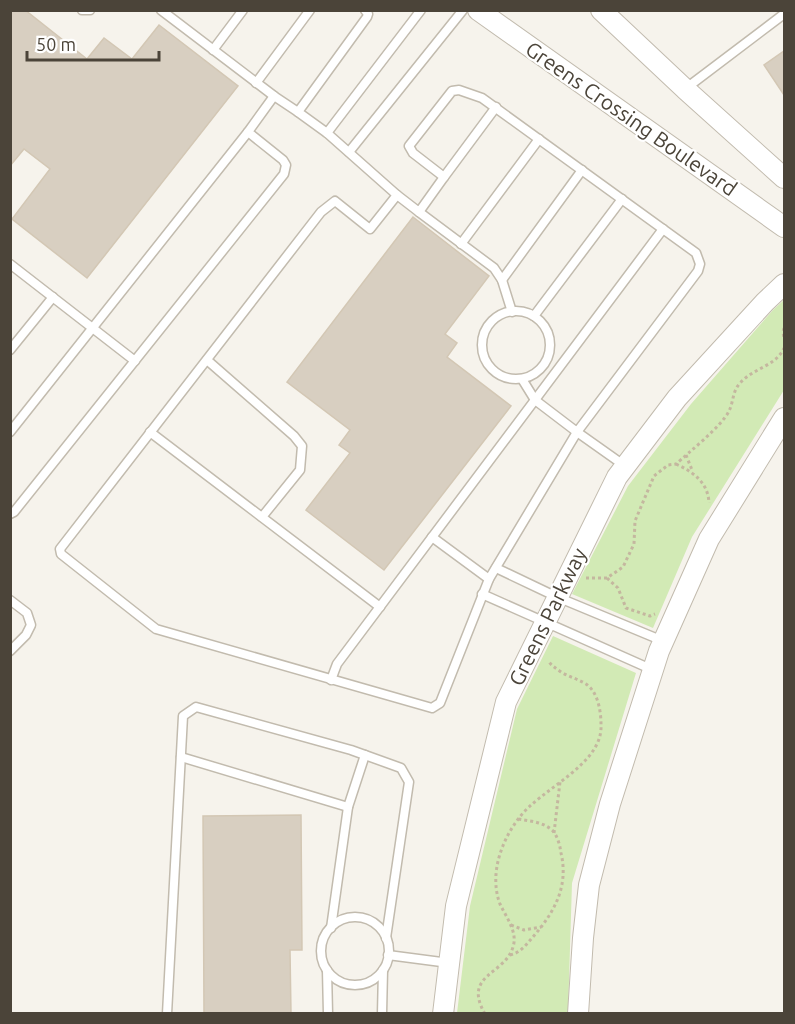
<svg xmlns="http://www.w3.org/2000/svg" width="795" height="1024" viewBox="0 0 795 1024" font-family="Ubuntu,sans-serif">
  <style>
    .green { fill: #d2eab5 }
    .building { fill: #d8cfc1; stroke: #d3c7b4; stroke-width: 1.5 }
    .lines { fill: none; stroke-linecap: round; stroke-linejoin: round }
    .service-casing { stroke: #c2bbae; stroke-width: 11 }
    .tertiary-casing { stroke: #c2bbae; stroke-width: 22 }
    .path { stroke: #c4b79f; stroke-width: 3; stroke-dasharray: 3 3; stroke-linecap: butt }
    .service { stroke: #fff; stroke-width: 8 }
    .tertiary { stroke: #fff; stroke-width: 20 }
    .labels { text-anchor: middle; stroke-width: 4.5; stroke-linejoin: round; paint-order: stroke }
    .street-label { font-size: 21px; fill: #4b4439; stroke: #fff }
  </style>
  <rect width="100%" height="100%" fill="#f6f3ec"/>
  <g class="green">
    <path d="M784 300V390L692 537 653 628 572 594 628 486 691 404 773 310Z"/>
    <path d="M553 636 636 673 572 883 568 1013H457L470 906 517 709Z"/>
  </g>
  <g class="building">
    <path d="M10 10H25L87 59 104 38 132 59 159 25 238 86 87 278 12 219 50 169 24 149 10 166Z"/>
    <path d="M784 51V95L764 65Z"/>
    <path d="M413 217 489 276 445 334 457 343 447 357 511 406 384 570 306 510 350 453 339 445 350 430 287 382Z"/>
    <path d="M301 815 302 950H290L291 1014H204L203 816Z"/>
  </g>
  <g class="lines">
    <g class="service-casing">
      <g id="service">
        <path d="M82 10H90"/>
        <path d="M161 10 274 96"/>
        <path d="M365 10 368 14 367 17 298 112 327 133 397 195 370 229 335 201 321 212 60 549 61 554 156 629 432 708 440 703 489 579 577 432 625 466"/>
        <path d="M213 50 243 10"/>
        <path d="M256 83 310 10"/>
        <path d="M685 89 784 14"/>
        <path d="M327 133 421 10"/>
        <path d="M349 152 463 10"/>
        <path d="M444 177 496 107"/>
        <path d="M397 195 419 212 444 177 413 153 409 146 452 91 459 90 482 98 696 253 700 264 698 271 577 432 535 400 522 379"/>
        <path d="M419 212 494 268 502 280 512 312"/>
        <path d="M461 244 539 139"/>
        <path d="M10 264 135 361"/>
        <path d="M502 280 582 170"/>
        <circle cx="516" cy="345" r="34"/>
        <path d="M534 316 622 199"/>
        <path d="M10 350 53 297"/>
        <path d="M207 360 294 436 302 446 300 470 262 517"/>
        <path d="M10 432 248 132"/>
        <path d="M150 432 380 607"/>
        <path d="M10 514 14 512 284 174 286 165 283 160 248 132 274 96 298 112"/>
        <path d="M432 537 489 579"/>
        <path d="M496 568 557 597 663 641"/>
        <path d="M482 594 653 670"/>
        <path d="M10 600 27 613 31 625 26 635 10 651"/>
        <path d="M331 680 337 664 663 229"/>
        <path d="M181 757 348 807"/>
        <circle cx="355" cy="951" r="34"/>
        <path d="M331 928 348 807 365 755"/>
        <path d="M388 955 449 963"/>
        <path d="M327 970 328 1014"/>
        <path d="M167 1014 183 716 196 707 351 750 401 768 409 782 386 938"/>
        <path d="M382 1014 383 970"/>
      </g>
    </g>
    <g class="tertiary-casing">
      <g id="tertiary">
        <path d="M478 10 784 227"/>
        <path d="M601 10 685 89 784 178"/>
        <path d="M443 1014 456 906 506 702 617 477 677 398 765 302 784 284"/>
        <path d="M578 1014 583 938 589 885 610 804 659 651 709 539 784 418"/>
      </g>
    </g>
    <g class="path">
      <path d="M784 328 783 332 784 338"/>
      <path d="M686 455 692 470"/>
      <path d="M676 464C693 472 708 482 709 503"/>
      <path d="M586 578H607L623 567 634 544 635 521 654 476 668 465 676 464C688 453 722 426 729 411 734 401 732 391 741 382 754 368 776 366 784 348"/>
      <path d="M607 578 618 588 626 608 650 616 655 614"/>
      <path d="M554 833 560 782"/>
      <path d="M511 925 524 930 541 927"/>
      <path d="M510 955C520 953 526 945 532 938 554 913 569 887 561 853 560 846 558 837 553 831 544 822 530 821 518 819"/>
      <path d="M485 1014C462 974 505 975 513 947 518 932 506 917 500 904 489 875 501 841 519 818 540 789 603 765 601 725 601 711 598 692 586 684 578 679 569 677 561 672 556 668 551 666 548 660"/>
    </g>
    <use href="#service" class="service"/>
    <use href="#tertiary" class="tertiary"/>
  </g>
  <g class="labels">
    <g class="street-label">
      <text transform="translate(631 119) rotate(35)" y="7">Greens Crossing Boulevard</text>
      <text transform="translate(548 617) rotate(-64)" y="7">Greens Parkway</text>
    </g>
  </g>
  <rect width="795" height="1024" fill="none" stroke="#4b4439" stroke-width="24"/>
  <path d="M27 51v9h132v-9" fill="none" stroke="#4b4439" stroke-width="3"/>
  <text x="36" y="51" font-size="18" fill="#4b4439" stroke="#ffffff" stroke-width="4.5" paint-order="stroke">50 m</text>
</svg>
